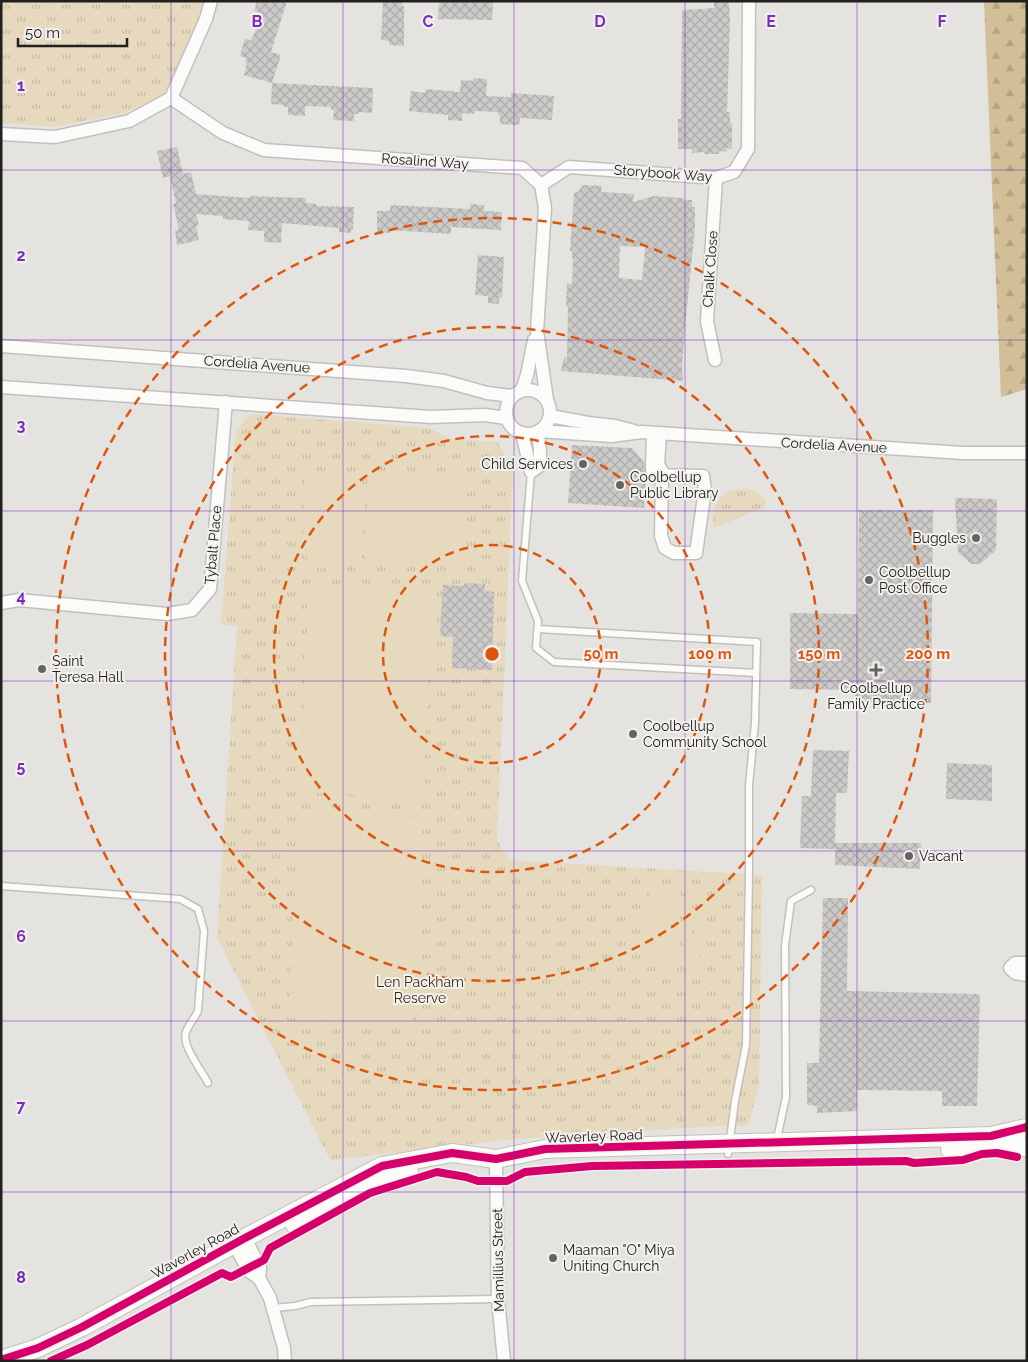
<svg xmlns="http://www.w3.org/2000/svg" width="1028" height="1362" viewBox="0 0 1028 1362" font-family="Raleway,sans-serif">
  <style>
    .grass { fill: url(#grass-tufts) }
    .forest { fill: url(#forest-firs) }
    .pitch { fill: #e6d9be }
    .building { fill: url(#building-cross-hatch); fill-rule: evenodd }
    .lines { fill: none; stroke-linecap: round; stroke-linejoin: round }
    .lane-casing { stroke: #c0c0be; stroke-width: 9 }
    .street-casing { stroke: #c0c0be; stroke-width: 15 }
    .secondary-casing { stroke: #c0c0be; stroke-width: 20 }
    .lane { stroke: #fbfbfa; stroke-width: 6 }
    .street { stroke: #fbfbfa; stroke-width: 12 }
    .secondary { stroke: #fbfbfa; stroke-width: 18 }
    .cycleway-casing { stroke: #f3f1ed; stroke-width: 11 }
    .cycleway { stroke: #d6006c; stroke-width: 8 }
    .grid { fill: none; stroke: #7b2cbf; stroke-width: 1; stroke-opacity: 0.55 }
    .ring { fill: none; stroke: #de560d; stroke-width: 2.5; stroke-dasharray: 9 6 }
    .poi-dot { fill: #666462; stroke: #f3f1ed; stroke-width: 2 }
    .labels { text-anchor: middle; stroke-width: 4; stroke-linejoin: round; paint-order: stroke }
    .street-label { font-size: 14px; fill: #21201e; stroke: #f3f1ed }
    .poi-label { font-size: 14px; fill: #21201e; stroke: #f3f1ed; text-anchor: start }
    .park-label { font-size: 14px; fill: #3d2f10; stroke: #f3f1ed }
    .grid-label { font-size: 16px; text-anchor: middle; font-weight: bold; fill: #7b2cbf; stroke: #f3f1ed; stroke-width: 4; stroke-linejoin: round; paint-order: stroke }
    .centre { fill: #de560d; stroke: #f3f1ed; stroke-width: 2.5 }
    .ring-label { font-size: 15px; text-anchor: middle; font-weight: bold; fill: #de560d; stroke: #f3f1ed; stroke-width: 4; stroke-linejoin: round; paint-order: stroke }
  </style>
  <defs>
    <pattern id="grass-tufts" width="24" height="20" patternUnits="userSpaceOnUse" patternTransform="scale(1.25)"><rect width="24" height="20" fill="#e6d9be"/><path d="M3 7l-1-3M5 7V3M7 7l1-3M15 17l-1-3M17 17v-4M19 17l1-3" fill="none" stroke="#c5baa3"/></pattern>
    <pattern id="forest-firs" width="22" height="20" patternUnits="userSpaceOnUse" patternTransform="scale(1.25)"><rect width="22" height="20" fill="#d2bf98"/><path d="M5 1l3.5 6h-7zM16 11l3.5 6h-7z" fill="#b4a483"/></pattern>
    <pattern id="building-cross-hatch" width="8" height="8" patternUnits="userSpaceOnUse" patternTransform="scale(1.25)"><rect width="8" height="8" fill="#cbcac8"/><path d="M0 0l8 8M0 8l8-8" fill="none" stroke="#aeadab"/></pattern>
  </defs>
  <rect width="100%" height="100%" fill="#e5e3e0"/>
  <g class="grass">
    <path d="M1 1H203L198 19 164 95 124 113 53 127 1 123Z"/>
    <path d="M251 414 430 428 451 439 497 442 513 466 497 841 509 860 762 875 759 1087 748 1126H716L515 1139 330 1160 217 938 237 626 221 624 236 430Z"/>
    <path d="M744 489 754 490 766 500 765 507 714 528C710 517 714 501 724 494 730 490 738 489 744 489Z"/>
  </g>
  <path class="forest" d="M984 1H1026L1027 11V389L1001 397Z"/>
  <g class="pitch">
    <path d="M316 471C334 473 357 469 364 489 363 502 365 532 361 542 356 554 334 565 322 569L308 561 303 547 304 487 307 476Z"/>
    <path d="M368 472 464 476 460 562 365 558Z"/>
    <path d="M309 584 433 589 423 798 300 792Z"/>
    <path d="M299 810 423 818 413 1026 289 1018Z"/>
    <path d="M649 891 681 892 678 960 645 958Z"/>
    <path d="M686 908H693L690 966 683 965Z"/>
    <path d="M695 909H702L699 967 692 966Z"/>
  </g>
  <g class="building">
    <path d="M257 1H287L271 52 281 55 272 83 373 88 372 113 359 112 358 114H354V121L333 120 334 110H331V107L305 106V116L288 115V107H284V105L271 104 272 83 244 75 247 62H245L246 58 240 56 245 38 251 41 262 16H260L261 13 254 11Z"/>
    <path d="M383 1H402V6H404V46L389 45V41L381 40Z"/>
    <path d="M439 1H493L492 20 438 19Z"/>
    <path d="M714 1H729L730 20 727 112H730V122L732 123V149L727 148V152L719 151V154H704V152L692 153V149H678V119H681V115L682 10 714 8Z"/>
    <path d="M473 78 487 79 486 96 511 97V93L554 96 552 120 520 118 519 125 500 124V116L498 115V112L475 111 474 114 462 113V121L448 120V115L409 111 411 91 425 93 426 89 460 92 461 80 473 81Z"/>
    <path d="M177 147 183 174 191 172 196 194 250 198V196L306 198V203L316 204V206L354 207 353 229H351V233L339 232V228L282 223 281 243 264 242V231L248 230 249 221 223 219V216L196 214 199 225 196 226 199 240 177 245 175 230H179L173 204 176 203 170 176 163 178 157 151Z"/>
    <path d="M583 185 602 186 601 192 634 194 633 202 653 196 683 198V200H692V207H695V227L684 338 682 368 683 381 561 371 564 357 567 358 568 307 566 306V303L567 283 572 284 573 260 572 259V251H570L574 194 575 192H578ZM620 246 645 247 642 280 619 278Z"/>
    <path d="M470 204 484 205V211L502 212 501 230 451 227V234L390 230V233L377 232V211H390V205L470 209Z"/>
    <path d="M478 255 504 257 502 298 499 297V304L488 303V296L475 295Z"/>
    <path d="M572 445 632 448 644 462 646 478 644 508 568 503Z"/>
    <path d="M955 498 997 499 996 550 980 564H971L958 552Z"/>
    <path d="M859 510H933L931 703 855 702V690L790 689V613L858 614Z"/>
    <path d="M465 583 485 584V591L494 592 492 670 452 668 453 637 440 636 443 585 464 586Z"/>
    <path d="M813 750 849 751 847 793H836L835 849 800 848 802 796H811Z"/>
    <path d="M947 763 992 765V801L946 799Z"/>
    <path d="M835 843H921L920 869 835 865Z"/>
    <path d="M823 898H848L847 991 980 994 977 1106H942V1091L857 1090V1111L817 1113V1106L807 1105V1063H819Z"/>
  </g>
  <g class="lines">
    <g class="lane-casing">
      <g id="lane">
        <path d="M531 472 522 581 538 621 536 648 554 662 756 673"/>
        <path d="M538 629 757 642 755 723 749 785V876L746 1045 735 1101 728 1154"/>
        <path d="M1 886 180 899 198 909 204 931 198 1011C195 1018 189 1024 186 1032 181 1045 202 1071 208 1083"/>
        <path d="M779 1141 778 1134 786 1097 785 945 791 901 811 890"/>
        <path d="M273 1308 295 1306 311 1302 498 1299"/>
      </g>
    </g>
    <g class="street-casing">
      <g id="street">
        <path d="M171 98 223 133 264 150 522 168 541 185 545 208 537 331 547 400"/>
        <path d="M1 134 55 137 129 121 171 98 206 19 211 1"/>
        <path d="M541 185 569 167 716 178 734 172 748 149 749 1"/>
        <path d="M1 346 406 376 444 381 487 393 512 396"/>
        <path d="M715 360 707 321 716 178"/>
        <path d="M1 387 431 417 485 415 506 418"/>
        <circle cx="528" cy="412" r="22"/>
        <path d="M522 390 527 375 534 340"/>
        <path d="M550 416 588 423 615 426 634 431"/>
        <path d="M539 431 611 436 642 432 963 453H1027"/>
        <path d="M522 433 531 472 539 466C541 454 540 443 537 432"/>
        <path d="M653 433 652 469 654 475 703 476 705 490 696 553H674L665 548 661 536 662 475V471L658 465 660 433"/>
        <path d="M1 603 19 600 167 614 192 610 210 589 226 402"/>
        <path d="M1027 963H1015L1010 968 1015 973 1027 975"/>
        <path d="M496 1159 498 1299 504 1361"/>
        <path d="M245 1238 260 1268 259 1278"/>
        <path d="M234 1244 249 1271 259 1278 270 1298 284 1348 285 1361"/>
      </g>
    </g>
    <g class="secondary-casing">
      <g id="secondary">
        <path d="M950 1149 1026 1147"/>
        <path d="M295 1225 394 1174 409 1171"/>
        <path d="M1 1360 38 1348 82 1327 245 1238 382 1166 452 1153 496 1159 545 1149 991 1136 1026 1128"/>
      </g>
    </g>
    <use href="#lane" class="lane"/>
    <use href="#street" class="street"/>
    <use href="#secondary" class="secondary"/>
    <g class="cycleway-casing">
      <g id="cycleway">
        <path d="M1 1360 38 1348 82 1327 245 1238 382 1166 452 1153 496 1159 545 1149 991 1136 1027 1127"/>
        <path d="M51 1361 87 1345 222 1273 231 1277 264 1260 270 1248 370 1193 437 1172 466 1177 478 1181H507L525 1172 592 1166 906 1161 914 1163 963 1160 982 1154 997 1153 1017 1157"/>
      </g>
    </g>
    <use href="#cycleway" class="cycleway"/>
  </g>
  <path class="grid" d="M171 1V1361M343 1V1361M514 1V1361M685 1V1361M857 1V1361M1 170H1027M1 340H1027M1 511H1027M1 681H1027M1 851H1027M1 1021H1027M1 1192H1027"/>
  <g class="ring">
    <circle cx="492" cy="654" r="109"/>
    <circle cx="492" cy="654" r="218"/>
    <circle cx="492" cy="654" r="327"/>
    <circle cx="492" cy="654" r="436"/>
  </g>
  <g class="poi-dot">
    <circle cx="583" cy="464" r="5"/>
    <circle cx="620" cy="485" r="5"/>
    <circle cx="976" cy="538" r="5"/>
    <circle cx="869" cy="580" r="5"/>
    <circle cx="42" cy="669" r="5"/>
    <path d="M873.5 662.5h5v5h5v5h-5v5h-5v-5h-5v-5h5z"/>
    <circle cx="633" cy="734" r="5"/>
    <circle cx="909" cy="856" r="5"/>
    <circle cx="553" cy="1258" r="5"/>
  </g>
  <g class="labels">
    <g class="street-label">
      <text transform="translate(425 161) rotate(4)" y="5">Rosalind Way</text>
      <text transform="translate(663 173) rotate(4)" y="5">Storybook Way</text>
      <text transform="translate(710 269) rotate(-86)" y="5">Chalk Close</text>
      <text transform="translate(257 364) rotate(4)" y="5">Cordelia Avenue</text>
      <text transform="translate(834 445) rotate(3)" y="5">Cordelia Avenue</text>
      <text transform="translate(213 545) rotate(-85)" y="5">Tybalt Place</text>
      <text transform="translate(594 1136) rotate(-2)" y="5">Waverley Road</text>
      <text transform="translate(195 1251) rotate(-29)" y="5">Waverley Road</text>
      <text transform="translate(498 1260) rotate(-91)" y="5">Mamillius Street</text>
    </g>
    <g class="poi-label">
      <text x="573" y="469" text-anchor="end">Child Services</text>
      <text x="630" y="482">Coolbellup<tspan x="630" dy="16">Public Library</tspan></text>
      <text x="966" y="543" text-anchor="end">Buggles</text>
      <text x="879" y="577">Coolbellup<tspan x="879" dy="16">Post Office</tspan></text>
      <text x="52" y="666">Saint<tspan x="52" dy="16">Teresa Hall</tspan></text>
      <text x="876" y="693" text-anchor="middle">Coolbellup<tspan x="876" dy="16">Family Practice</tspan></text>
      <text x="643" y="731">Coolbellup<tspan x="643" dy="16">Community School</tspan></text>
      <text x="919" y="861">Vacant</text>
      <text x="563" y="1255">Maaman "O" Miya<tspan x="563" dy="16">Uniting Church</tspan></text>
    </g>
    <g class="park-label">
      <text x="420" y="987">Len Packham<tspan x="420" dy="16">Reserve</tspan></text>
    </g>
  </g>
  <g class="grid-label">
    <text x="257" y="27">B</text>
    <text x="428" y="27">C</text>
    <text x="600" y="27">D</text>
    <text x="771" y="27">E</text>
    <text x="942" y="27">F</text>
    <text x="21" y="91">1</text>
    <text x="21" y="261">2</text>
    <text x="21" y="431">3</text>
    <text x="21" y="602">4</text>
    <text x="21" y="772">5</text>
    <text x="21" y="942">6</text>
    <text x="21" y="1112">7</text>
    <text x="21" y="1283">8</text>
  </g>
  <circle cx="492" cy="654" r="8" class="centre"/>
  <g class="ring-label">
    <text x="601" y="659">50 m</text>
    <text x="710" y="659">100 m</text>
    <text x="819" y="659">150 m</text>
    <text x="928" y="659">200 m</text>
  </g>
  <rect width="1028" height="1362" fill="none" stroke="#21201e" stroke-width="5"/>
  <path d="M18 38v8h109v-8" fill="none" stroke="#21201e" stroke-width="2.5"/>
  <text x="25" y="38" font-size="15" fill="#21201e" stroke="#f3f1ed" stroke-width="4" paint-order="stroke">50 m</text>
</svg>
